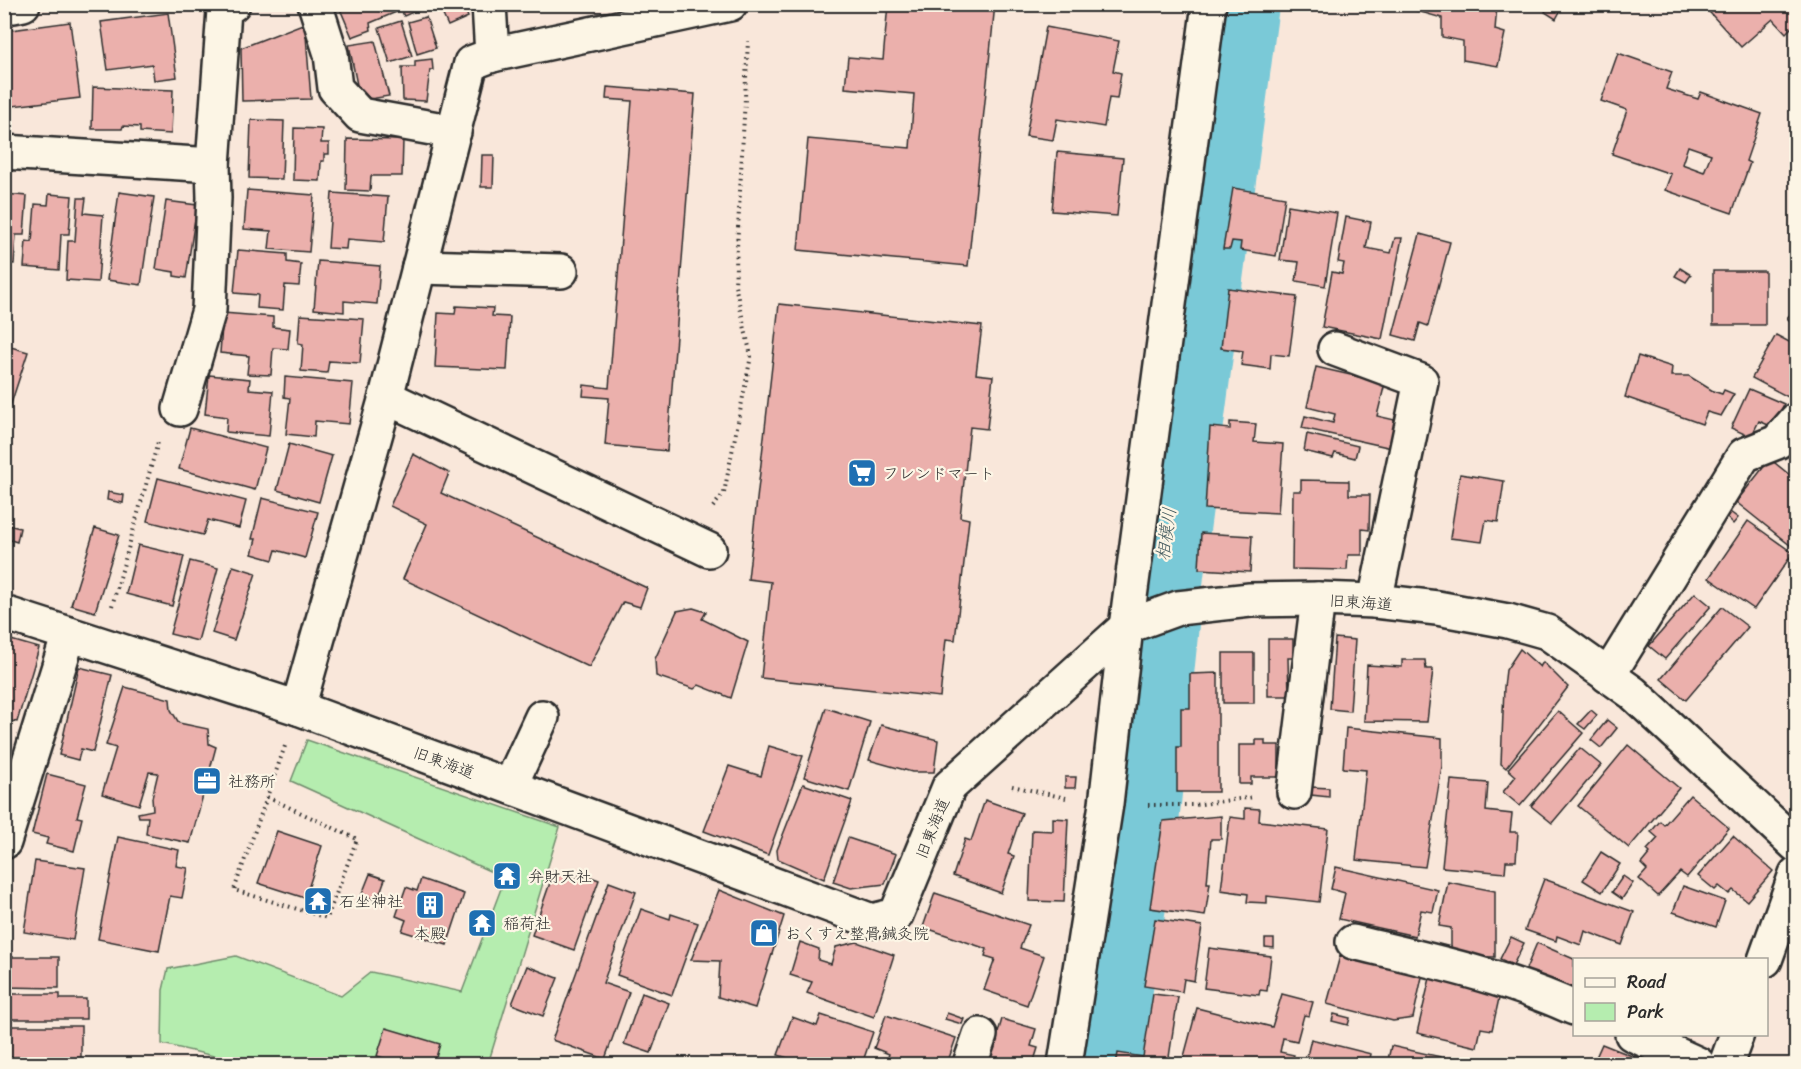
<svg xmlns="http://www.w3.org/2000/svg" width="1801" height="1069" viewBox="0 0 1801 1069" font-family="Sriracha,'Klee One',sans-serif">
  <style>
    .green { fill: #b5edaf; stroke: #708c6d; stroke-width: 1.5 }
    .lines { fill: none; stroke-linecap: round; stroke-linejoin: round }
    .river { stroke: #7ac9d7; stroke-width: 86 }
    .building { fill: #ebb0ac; stroke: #2b2b2b; stroke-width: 1.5; fill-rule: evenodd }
    .minor-casing { stroke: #2b2b2b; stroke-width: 38 }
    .path { stroke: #2b2b2b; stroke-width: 4; stroke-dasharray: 1.5 4.5; stroke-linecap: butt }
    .minor { stroke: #fcf5e5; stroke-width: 33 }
    .labels { text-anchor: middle; stroke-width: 4.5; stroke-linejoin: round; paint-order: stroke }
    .poi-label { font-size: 16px; fill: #2b2b2b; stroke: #fcf5e5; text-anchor: start }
    .street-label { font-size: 16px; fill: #2b2b2b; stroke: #fcf5e5 }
    .water-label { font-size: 18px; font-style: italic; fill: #435a5f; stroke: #fcf5e5 }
  </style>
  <rect width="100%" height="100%" fill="#f9e7da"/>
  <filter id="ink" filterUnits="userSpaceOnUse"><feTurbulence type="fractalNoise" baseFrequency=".0167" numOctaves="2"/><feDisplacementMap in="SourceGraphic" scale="12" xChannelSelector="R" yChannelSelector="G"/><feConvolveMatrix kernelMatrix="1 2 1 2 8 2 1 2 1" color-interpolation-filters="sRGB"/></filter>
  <g filter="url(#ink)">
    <path class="green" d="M307 740 560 827 488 1064H248L162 1044 163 990 168 969 236 956 341 996 371 972 462 992 505 878 291 781Z"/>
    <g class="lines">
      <path class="river" d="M1098 1064 1136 822 1161 574 1236 4"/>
    </g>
    <g class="building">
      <path d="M338 4H428V5L404 16 401 10 370 23 371 30 352 37Z"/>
      <path d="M438 4H463L468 17 448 26Z"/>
      <path d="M888 4H995L968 266 798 250 808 139 910 148 914 94 845 88 848 57 883 60Z"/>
      <path d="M1393 4 1497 6 1495 30 1505 33 1498 66 1463 60V41L1442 37V18Z"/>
      <path d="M1549 4H1564L1556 19 1545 12Z"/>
      <path d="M1702 4H1796V23L1786 33 1773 19 1741 47Z"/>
      <path d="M168 13 177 77 154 80 152 64 108 70 101 22Z"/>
      <path d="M426 17 436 48 417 54 408 22Z"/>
      <path d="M401 21 412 56 390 63 379 28Z"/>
      <path d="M70 22 80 98 4 107V31Z"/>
      <path d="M305 23 311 99 242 101 241 48Z"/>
      <path d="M1046 27 1119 41 1113 71 1121 73 1117 99 1109 98 1104 127 1057 119 1053 140 1026 136Z"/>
      <path d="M375 41 389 96 370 99 357 85 349 45Z"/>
      <path d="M1618 53 1672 72 1666 89 1698 99 1701 92 1762 114 1746 161 1750 163 1732 213 1665 190 1671 174 1612 154 1627 110 1601 101ZM1688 146 1711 154 1704 172 1682 164Z"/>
      <path d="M432 59 433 70H430L426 101 403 100 402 67H415V61Z"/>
      <path d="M93 87 173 90 171 134 140 132V127L123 126 122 129H92Z"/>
      <path d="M607 87 695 94 667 451 605 445 609 398 583 396 584 385 609 388 632 101 606 99Z"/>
      <path d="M251 120 284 121 282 179 249 178Z"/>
      <path d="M294 128 322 129 321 143H329V154H324V161H321L320 181 293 180Z"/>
      <path d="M347 139 403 140 402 176H371L370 191 346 190Z"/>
      <path d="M1057 152 1123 158 1117 216 1052 211Z"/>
      <path d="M482 155H494L493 187H481Z"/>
      <path d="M1233 188 1285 197 1276 256 1240 250 1241 242 1232 241 1230 249H1223Z"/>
      <path d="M247 190 314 195 309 252 269 249 271 231 244 229Z"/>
      <path d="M119 192 154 197 141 285 107 280Z"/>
      <path d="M332 193 388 197 384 242 347 239 346 249 328 248Z"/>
      <path d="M4 194 27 196 24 235H16L14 264 4 263Z"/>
      <path d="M49 194 72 196 69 234H61L59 270 24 267 26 241 32 242 35 204 48 205Z"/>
      <path d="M78 198H86L84 213 103 215 98 282 66 280 68 241H75Z"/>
      <path d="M166 201 197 205 186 278 174 276V272L156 269Z"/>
      <path d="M1288 205 1337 213 1325 286 1296 281 1299 262 1280 260Z"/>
      <path d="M1346 217 1371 222 1366 248 1391 253 1395 238H1402L1382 339 1322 327 1332 272 1342 274 1344 263 1338 262Z"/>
      <path d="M1420 234 1450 242 1428 326 1420 323 1415 341 1393 335Z"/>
      <path d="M238 250 287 254V262L301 264 299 286 285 285 283 310 257 308 258 295 234 293Z"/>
      <path d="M318 261 380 266 377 304 344 301V312L314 309Z"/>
      <path d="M1680 268 1691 275 1686 282 1675 276Z"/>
      <rect x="1713" y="271" width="52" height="54"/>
      <path d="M1228 288 1297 297 1289 356 1271 354 1270 369 1241 365 1243 351 1221 348Z"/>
      <path d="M779 304 982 326 976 374 993 376 987 429 970 427 960 517 969 519 955 640 946 639 940 697 761 678 771 582 748 579Z"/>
      <path d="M456 306 493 308 492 316 510 317 507 370 435 367 438 313 455 314Z"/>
      <path d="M1796 308V327L1787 318Z"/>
      <path d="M223 313 273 317V327L290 329 288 349 273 348 271 375 247 374 249 356 220 353Z"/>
      <path d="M300 315 364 319 360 363 329 361 327 373 301 371 303 344 298 343Z"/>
      <path d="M1776 335 1795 345 1792 352 1796 354V390L1794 389 1790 398 1752 378Z"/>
      <path d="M4 345 28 352 4 425Z"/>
      <path d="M1638 356 1672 367 1671 376H1689L1713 391 1722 394 1724 390 1734 394 1721 416 1707 412 1702 424 1625 397Z"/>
      <path d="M1316 367 1385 383 1377 416 1399 421 1392 448 1302 428 1305 416 1333 423 1335 414 1307 407Z"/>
      <path d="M209 375 250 379 249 389 273 391 269 436 226 432 227 417 205 414Z"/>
      <path d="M285 377 353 383 349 424 315 421 314 437 286 434 290 398 284 397Z"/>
      <path d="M1749 389 1784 404 1773 427 1759 421 1751 437 1731 428Z"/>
      <path d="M1230 422 1256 424 1254 442 1283 444 1278 513 1205 509 1210 427 1230 429Z"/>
      <path d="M190 428 266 448 255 490 179 469Z"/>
      <path d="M1307 434 1358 446 1355 458 1335 453 1333 458 1304 451Z"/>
      <path d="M289 444 332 456 319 502 277 490Z"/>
      <path d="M413 454 449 473 441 493 647 588 640 607 623 602 589 667 403 579 427 524 390 506Z"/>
      <path d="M1770 459 1796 480V550L1736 502Z"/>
      <path d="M1460 474 1504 481 1498 522 1486 520 1482 542 1450 538Z"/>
      <path d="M158 478 246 501 239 528 208 520 203 535 147 521Z"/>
      <path d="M1301 480 1349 481V495H1370L1369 530 1362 529V555H1348L1347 570 1292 569 1293 491H1301Z"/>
      <path d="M108 492 124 495 123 503 107 500Z"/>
      <path d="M262 498 318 512 305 558 276 550 273 560 252 554 256 539H252Z"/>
      <path d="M1730 512 1738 518 1733 524 1726 517Z"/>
      <path d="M1748 521 1793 553 1754 609 1709 578Z"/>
      <path d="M4 524 20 528 17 542 4 538Z"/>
      <path d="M95 528 119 535 95 612 71 605Z"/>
      <path d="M1201 533 1252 536 1250 572 1199 569Z"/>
      <path d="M138 545 184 556 172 606 126 594Z"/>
      <path d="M190 561 218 568 198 641 170 634Z"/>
      <path d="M233 566 256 573 234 640 212 633Z"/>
      <path d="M1695 593 1711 606 1665 659 1649 646Z"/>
      <path d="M1722 607 1748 627 1686 700 1661 679Z"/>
      <path d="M693 608 706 612 702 619 748 642 731 698 699 685 694 689 656 676 655 659 677 611Z"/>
      <path d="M4 638 39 648 17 722 4 720Z"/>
      <path d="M1335 638 1355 640 1350 711 1330 709Z"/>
      <path d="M1268 639H1293V658H1288L1289 696H1268Z"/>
      <path d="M1520 649 1540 667 1543 662 1568 687 1506 768 1501 764 1504 687 1506 670Z"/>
      <rect x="1223" y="653" width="31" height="50"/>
      <path d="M1402 660H1425L1426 669H1433L1427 722 1364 721 1367 665 1402 667Z"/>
      <path d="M79 667 112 675 93 752 81 749 78 760 59 755Z"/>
      <path d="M1218 673V792H1177V747H1181V708H1190V674Z"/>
      <path d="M125 687 170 699 171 710 179 723 208 729 209 744 216 747 190 843 146 834 148 817H139L138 813 153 810 152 798 158 773 149 772 139 805 102 794 116 748 106 745Z"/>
      <path d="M826 708 870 722 849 791 804 777Z"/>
      <path d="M1591 710 1597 715 1585 729 1578 724Z"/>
      <path d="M1558 711 1583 733 1520 806 1503 792 1516 776 1508 769Z"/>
      <path d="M1607 720 1617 728 1601 748 1591 740Z"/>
      <path d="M881 725 938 740 934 772H912L869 760Z"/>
      <path d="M1346 728 1442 738V766L1425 867 1356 860 1366 770 1343 768Z"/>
      <path d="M1256 740H1265V745H1279V777H1251V784H1239V745H1256Z"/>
      <path d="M1628 745 1679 788 1629 848 1578 806Z"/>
      <path d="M769 746 803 756 768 855 704 831 729 766 761 776Z"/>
      <path d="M1580 748 1601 765 1552 823 1531 806Z"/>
      <path d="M47 774 86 784 77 817 82 818 74 851 46 844 48 838 32 834Z"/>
      <path d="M1065 777H1076L1075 788H1065Z"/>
      <path d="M1451 780 1488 783 1486 811 1512 814 1510 832H1518L1516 861H1506L1505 873 1442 867Z"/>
      <path d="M803 784 852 801 824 879 778 859 777 850Z"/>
      <path d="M1311 787 1329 788V797L1311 795Z"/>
      <path d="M1690 795 1729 828 1687 877 1680 872 1658 896 1639 879 1647 870 1641 864 1650 853 1647 850 1658 838 1651 832 1660 821 1664 825Z"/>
      <path d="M985 800 1022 813 1008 854 1014 856 1001 893 953 876 965 839 971 841Z"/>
      <path d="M1245 808 1260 809 1259 821 1328 829 1319 902 1267 896V903L1247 902 1248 894 1221 890 1230 817 1245 819Z"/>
      <path d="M1221 816V839H1211L1207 883H1210L1205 916 1150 908 1163 821Z"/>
      <path d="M1053 818 1068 819 1064 902 1029 901 1032 830 1053 831Z"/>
      <path d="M277 831 322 846 305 898 258 883Z"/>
      <path d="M1733 836 1773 871 1747 901 1733 890 1729 894 1719 886 1715 890 1698 876Z"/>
      <path d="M118 837 179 850 176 866 188 868 182 898 170 896 159 951 98 939Z"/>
      <path d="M848 838 896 854 885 884 851 888 833 882Z"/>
      <path d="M1601 852 1620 864 1602 892 1583 880Z"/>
      <path d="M35 861 85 868 73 940 24 932Z"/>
      <path d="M1336 867 1438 890 1433 912 1421 910 1415 936 1339 919 1345 893 1331 889Z"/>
      <path d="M554 871 578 879 580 873 599 880 574 950 532 935Z"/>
      <path d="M370 874 385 879 377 901 362 894Z"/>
      <path d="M1623 876 1633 883 1622 899 1612 892Z"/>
      <path d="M421 879 464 894 447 945 402 931 406 920 396 916 406 887 417 891Z"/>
      <path d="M1544 879 1634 912 1622 945 1585 931 1581 945 1557 936 1556 941 1525 930Z"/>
      <path d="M609 882 636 892 603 983 629 992 605 1059 552 1040Z"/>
      <path d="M1448 882 1495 891V957L1451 956V928L1439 926Z"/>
      <path d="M1683 886 1725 901 1716 927 1673 912Z"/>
      <path d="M719 890 784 916 755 1008 718 997 720 961 691 960Z"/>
      <path d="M935 893 1029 925 1020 948 1044 956 1027 1005 984 990 995 959 985 956 987 949 923 927Z"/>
      <path d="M641 909 670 919 671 914 698 923 672 995 617 975Z"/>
      <path d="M1155 919 1202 926 1194 981 1184 979 1182 992 1144 986Z"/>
      <path d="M1511 937 1524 943 1513 965 1500 959Z"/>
      <path d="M1265 939H1274V948L1265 947Z"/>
      <path d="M800 942 819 949 818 960 831 964 836 947 857 942 894 955 874 1017 807 993 812 982 790 975Z"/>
      <path d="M1537 943 1576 960H1574V992L1525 971Z"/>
      <path d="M1209 948 1271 956 1267 991 1260 990 1259 995 1204 988Z"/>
      <path d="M1340 956 1395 968 1422 977 1413 1018 1393 1021 1327 1004Z"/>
      <path d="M4 957H59V988L4 987Z"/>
      <path d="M527 966 558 978 543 1016 512 1004Z"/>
      <path d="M1430 978 1500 994 1492 1030 1481 1028 1477 1047 1417 1033Z"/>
      <path d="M642 993 669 1003 651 1053 624 1044Z"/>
      <path d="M4 994H60V999H86V1019H4Z"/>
      <path d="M1153 994 1178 997 1168 1064H1116L1118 1053 1143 1057Z"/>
      <path d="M1282 994 1313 1002 1309 1016 1304 1015 1297 1041 1283 1038 1280 1052 1294 1055 1291 1064H1182L1197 1008 1272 1027Z"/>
      <path d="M947 1013 964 1019 962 1024 945 1019Z"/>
      <path d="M1334 1014 1350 1018 1348 1025 1332 1021Z"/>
      <path d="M821 1015 873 1032 862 1064H807L778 1055 792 1017 817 1026Z"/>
      <path d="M886 1015 956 1038 947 1064H886L889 1054 874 1048Z"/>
      <path d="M1002 1019 1036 1029 1031 1046 1038 1048 1033 1064H989Z"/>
      <path d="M4 1026H81V1058L4 1057Z"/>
      <path d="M386 1028 440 1044 434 1064H404L377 1056Z"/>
      <path d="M1311 1039 1371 1054 1369 1064H1305Z"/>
      <path d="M1602 1044 1652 1064H1593Z"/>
      <path d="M1391 1046 1441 1057 1440 1064H1387Z"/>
    </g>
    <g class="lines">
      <g class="minor-casing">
        <g id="minor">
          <path d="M315 4 331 54 335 88 360 115 454 132"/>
          <path d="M13 6 23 4"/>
          <path d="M492 55 730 4"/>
          <path d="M4 152 213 165 224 10 233 4"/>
          <path d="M419 267 561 271"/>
          <path d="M1335 349 1421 381 1375 601"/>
          <path d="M386 397 709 550"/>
          <path d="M180 409 209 310 214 198 213 165"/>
          <path d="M4 613 298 708 872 921 896 915 949 787 1126 627 1178 608 1250 600 1318 599 1375 601 1437 608 1508 621 1547 632 1633 693 1796 845"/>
          <path d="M1608 676 1744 455 1777 442 1796 420"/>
          <path d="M298 708 386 397 471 63 492 55 489 4"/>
          <path d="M510 786 542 717"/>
          <path d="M1294 792 1318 599"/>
          <path d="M4 842 69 634"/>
          <path d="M1353 942C1428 960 1504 976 1574 1008"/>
          <path d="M1765 960 1796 874"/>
          <path d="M1632 1034 1698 1064"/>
          <path d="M970 1064 980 1035"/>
          <path d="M1065 1064 1106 804 1126 627 1209 4"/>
          <path d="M1726 1064 1737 1034"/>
        </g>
      </g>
      <g class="path">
        <path d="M713 507 724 493 751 356 735 285 748 41"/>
        <path d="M112 606 158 442"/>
        <path d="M1012 786 1066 798"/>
        <path d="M267 797 234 890 327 918 357 839 267 797 285 746"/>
        <path d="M1148 805H1194L1254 797"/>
      </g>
      <use href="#minor" class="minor"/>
    </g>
  </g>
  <defs>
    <g id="supermarket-square" transform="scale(1.5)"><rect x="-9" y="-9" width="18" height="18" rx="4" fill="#1f6fb2" stroke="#fcf5e5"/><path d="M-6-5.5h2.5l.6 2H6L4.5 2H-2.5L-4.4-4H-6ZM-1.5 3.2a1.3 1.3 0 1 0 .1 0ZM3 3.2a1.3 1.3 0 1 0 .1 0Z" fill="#fff"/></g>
    <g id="office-square" transform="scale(1.5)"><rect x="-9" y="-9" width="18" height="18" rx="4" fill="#1f6fb2" stroke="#fcf5e5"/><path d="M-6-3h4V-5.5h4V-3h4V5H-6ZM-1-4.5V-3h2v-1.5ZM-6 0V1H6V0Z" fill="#fff"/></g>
    <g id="temple-square" transform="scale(1.5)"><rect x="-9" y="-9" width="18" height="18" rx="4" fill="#1f6fb2" stroke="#fcf5e5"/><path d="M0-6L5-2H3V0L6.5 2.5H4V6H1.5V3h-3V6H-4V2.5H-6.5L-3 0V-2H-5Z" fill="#fff"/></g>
    <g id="building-square" transform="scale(1.5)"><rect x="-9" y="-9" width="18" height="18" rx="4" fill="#1f6fb2" stroke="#fcf5e5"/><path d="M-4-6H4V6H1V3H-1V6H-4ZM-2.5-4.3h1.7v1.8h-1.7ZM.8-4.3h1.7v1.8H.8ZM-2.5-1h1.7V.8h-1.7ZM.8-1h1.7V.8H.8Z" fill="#fff"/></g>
    <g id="shop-square" transform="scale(1.5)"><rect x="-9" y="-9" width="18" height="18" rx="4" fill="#1f6fb2" stroke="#fcf5e5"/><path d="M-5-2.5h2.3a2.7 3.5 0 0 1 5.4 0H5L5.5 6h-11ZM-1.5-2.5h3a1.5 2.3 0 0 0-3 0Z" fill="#fff"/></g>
  </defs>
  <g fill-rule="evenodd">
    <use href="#supermarket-square" x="862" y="473"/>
    <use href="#office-square" x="207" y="781"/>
    <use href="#temple-square" x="507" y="876"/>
    <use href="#temple-square" x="318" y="901"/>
    <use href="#building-square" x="430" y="905"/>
    <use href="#temple-square" x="482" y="923"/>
    <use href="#shop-square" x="764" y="933"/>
  </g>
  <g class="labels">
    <g class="poi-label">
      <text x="883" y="479">フレンドマート</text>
      <text x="228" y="787">社務所</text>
      <text x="528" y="882">弁財天社</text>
      <text x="339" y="907">石坐神社</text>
      <text x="503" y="929">稲荷社</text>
      <text x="430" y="939" text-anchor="middle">本殿</text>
      <text x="785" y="939">おくすえ整骨鍼灸院</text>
    </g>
    <g class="street-label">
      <text transform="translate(1361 602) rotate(4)" y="6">旧東海道</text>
      <text transform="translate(444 762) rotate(20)" y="6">旧東海道</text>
      <text transform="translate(932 828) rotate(-68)" y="6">旧東海道</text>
    </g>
    <g class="water-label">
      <text transform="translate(1166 534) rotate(-82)" y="6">相模川</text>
    </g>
  </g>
  <rect width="1801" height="1069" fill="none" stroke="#fcf5e5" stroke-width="24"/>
  <rect x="12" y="12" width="1777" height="1045" fill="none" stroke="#2b2b2b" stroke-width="2" filter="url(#ink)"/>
  <rect x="1573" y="958" width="195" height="78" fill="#fcf5e5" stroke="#a8a49b" stroke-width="1.5"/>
  <rect x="1585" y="978" width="30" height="9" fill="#fcf5e5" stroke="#a8a49b" stroke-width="1.5"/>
  <text x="1627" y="988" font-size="18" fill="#2b2b2b">Road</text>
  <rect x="1585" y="1003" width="30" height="18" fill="#b5edaf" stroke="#a8a49b" stroke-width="1.5"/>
  <text x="1627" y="1018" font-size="18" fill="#2b2b2b">Park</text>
</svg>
